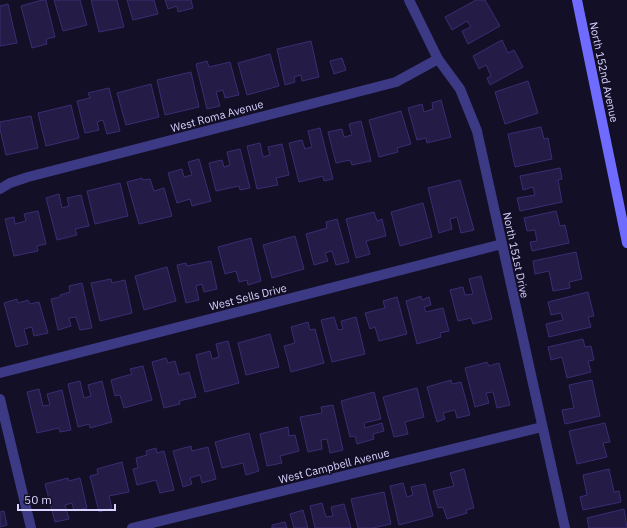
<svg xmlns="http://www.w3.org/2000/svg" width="627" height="528" viewBox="0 0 627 528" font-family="'IBM Plex Sans',sans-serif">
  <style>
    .building { fill: #241b47; stroke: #3b2d73 }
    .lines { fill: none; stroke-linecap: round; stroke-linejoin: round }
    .street { stroke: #3d3a85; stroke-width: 10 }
    .secondary { stroke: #6f6bff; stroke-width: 10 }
    .labels { text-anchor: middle; stroke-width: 3.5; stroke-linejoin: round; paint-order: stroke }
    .street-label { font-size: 11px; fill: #d9d4ff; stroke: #130f26 }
  </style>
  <rect width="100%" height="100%" fill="#130f26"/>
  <g class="building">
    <path d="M42 0H46L55 37 46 39 47 44 32 48 21 6Z"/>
    <path d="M54 0H80L87 25 63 31Z"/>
    <path d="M91 0H117L124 27 99 32Z"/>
    <path d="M127 0H154L158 14 133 20Z"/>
    <path d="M165 0H191L193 8 178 12 177 6 168 9Z"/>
    <path d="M476 0H485L500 26 468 44 462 31 471 27 467 21 452 30 445 17Z"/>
    <path d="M8 4 17 43 0 46V6Z"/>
    <path d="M502 40 508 53 514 50 523 67 490 85 487 78 491 76 486 65 479 69 473 56Z"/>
    <path d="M311 41 319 77 302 81 301 75 294 77 295 82 285 85 277 49Z"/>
    <path d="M270 54 279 86 247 95 238 63Z"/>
    <path d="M342 58 346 70 334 74 330 61Z"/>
    <path d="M207 61 209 67 230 62 239 95 225 98 223 90 216 92 220 106 207 109 196 64Z"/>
    <path d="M191 72 199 107 165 115 157 80Z"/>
    <path d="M528 81 538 113 505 124 495 92Z"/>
    <path d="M151 84 159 117 126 125 117 93Z"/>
    <path d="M109 88 120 131 107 134 103 120 97 122 99 130 85 133 77 101 90 98 88 93Z"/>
    <path d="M441 100 451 137 427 143 426 138 417 140 408 108 422 104 424 112 433 109 432 103Z"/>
    <path d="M71 105 79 138 46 146 38 113Z"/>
    <path d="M401 111 411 144 397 148 398 152 379 157 369 120Z"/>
    <path d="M31 116 38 148 6 155 0 129V122Z"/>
    <path d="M361 121 371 161 352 165 350 160 336 163 328 132 342 129 344 137 352 135 349 124Z"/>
    <path d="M541 127 544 139 548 138 552 159 515 167 508 134Z"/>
    <path d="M320 128 333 179 324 181 323 176 299 182 289 143 302 140 305 149 312 147 308 131Z"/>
    <path d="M260 143 263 157 270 155 268 147 282 144 289 175 276 178 278 185 257 189 247 146Z"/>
    <path d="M240 149 250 188 240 190 239 186 216 191 209 163 222 160 224 167 230 165 227 152Z"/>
    <path d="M199 159 211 201 192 206 190 199 177 203 168 173 182 169 184 177 192 175 188 162Z"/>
    <path d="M560 168 562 179 558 180 562 202 520 211 517 198 535 195 533 187 523 190 520 176Z"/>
    <path d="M142 178 143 180 150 179 154 191 164 188 172 216 139 224 127 182Z"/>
    <path d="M460 180 474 230 461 233 457 217 450 219 452 229 439 233 428 188Z"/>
    <path d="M120 183 128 216 95 224 87 191Z"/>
    <path d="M59 194 62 208 69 206 67 198 81 195 89 226 75 229 77 235 57 240 46 198Z"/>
    <path d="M423 203 432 237 400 246 391 212Z"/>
    <path d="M38 211 46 244 37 246 38 251 14 256 5 219 14 217 15 224 26 221 24 214Z"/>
    <path d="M556 211 560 226 565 225 569 243 532 251 530 242 537 241 535 230 527 231 524 218Z"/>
    <path d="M374 212 377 221 382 219 386 236 366 241 370 254 356 258 346 219Z"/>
    <path d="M337 219 349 262 336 265 332 251 325 253 328 261 314 265 306 234 327 228 326 222Z"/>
    <path d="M295 236 304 269 272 278 263 245Z"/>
    <path d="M251 238 261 281 248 285 247 280 239 282 236 271 225 274 218 247Z"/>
    <path d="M576 252 582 279 569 282 570 288 553 291 549 271 535 274 533 261Z"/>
    <path d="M211 261 217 289 204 292 202 284 196 286 199 300 186 303 177 265 186 263 187 266Z"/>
    <path d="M167 267 176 301 144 310 135 276Z"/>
    <path d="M481 276 492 319 473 324 471 318 458 321 450 290 463 287 465 295 473 294 469 279Z"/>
    <path d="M111 279 112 283 125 280 132 313 100 321 91 283Z"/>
    <path d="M82 283 92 328 80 330 76 317 69 318 71 326 58 330 51 299 60 297V295L70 292 69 286Z"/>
    <path d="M588 292 594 316 588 317 591 327 549 337 546 324 563 320 561 313 551 315 548 302Z"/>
    <path d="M421 296 422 300 429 297 431 305 424 307 426 312 443 308 449 331 440 333 441 337 417 344 406 301Z"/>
    <path d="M397 297 407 334 379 341 375 327 370 329 365 313 385 308 383 301Z"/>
    <path d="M17 299 18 303 28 300 30 304 39 302 48 333 34 336 32 327 24 329 28 344 16 347 4 303Z"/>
    <path d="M334 317 338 330 343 329 341 321 356 317 365 354 332 362 321 320Z"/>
    <path d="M308 322 310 330 315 329 324 363 291 372 284 346 295 343 291 327Z"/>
    <path d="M270 334 279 367 246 375 238 343Z"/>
    <path d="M583 339 585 347 591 346 594 360 588 361 591 372 567 378 562 357 551 360 548 347Z"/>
    <path d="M228 341 239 383 205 392 196 355 210 351 212 359 219 357 216 344Z"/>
    <path d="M166 358 168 363 175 361 179 375 189 372 196 397 179 401 180 404 164 408 152 362Z"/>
    <path d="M487 362 489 366 499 363 510 405 497 408 493 392 486 393 489 403 475 407 465 368Z"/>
    <path d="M143 366 152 400 124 408 120 395 115 396 111 380 132 374 130 369Z"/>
    <path d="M451 380 452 384 461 382 470 415 457 418 455 410 443 413 445 419 437 422 427 387Z"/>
    <path d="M592 380 600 416 565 424 562 410 574 408 569 385Z"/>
    <path d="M80 381 84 398 91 396 88 385 102 381 112 422 90 428 89 424 78 427 68 384Z"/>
    <path d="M417 388 424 417 405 422 408 434 394 437 383 397Z"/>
    <path d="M39 389 43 406 50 405 47 394 62 390 71 430 60 432 59 428 37 433 27 392Z"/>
    <path d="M374 392 381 419 364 423 365 428 382 423 384 431 373 434 374 439 357 444 355 436 350 437 341 401Z"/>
    <path d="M333 405 343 450 330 453 327 439 321 440 322 449 308 452 300 417 322 413 321 407Z"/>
    <path d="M605 423 610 442 603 443 607 457 577 464 569 431Z"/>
    <path d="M288 427 289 436 295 435 299 451 280 456 282 463 267 466 260 434Z"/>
    <path d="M249 433 259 471 246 475 243 463 222 468 215 442Z"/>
    <path d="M191 446 192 451 208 447 216 479 202 483 200 475 190 478 192 484 183 487 173 451Z"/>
    <path d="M156 448 157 453 164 451 174 490 160 493 156 480 137 485 133 469 138 468 136 458 147 455 146 451Z"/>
    <path d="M122 462 129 492 109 496 112 508 99 512 90 476 98 474 97 469Z"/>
    <path d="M464 469 474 508 466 510 467 513 447 519 443 507 438 508 433 491 454 486 450 473Z"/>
    <path d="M609 469 614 492 619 491 621 502 583 510 580 497 587 495 583 475Z"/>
    <path d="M68 478 69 481 80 478 87 508 74 511 72 503 65 505 69 519 55 522 45 484Z"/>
    <path d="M403 483 407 497 413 495 411 487 425 484 433 516 399 525 390 486Z"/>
    <path d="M384 492 391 524 373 528H358L351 499Z"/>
    <path d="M322 503 326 517 333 516 331 507 344 504 351 528H315L310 506Z"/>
    <path d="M624 509 627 528H589L587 518Z"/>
    <path d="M303 510 308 528H294L290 514Z"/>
    <path d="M4 511 7 525 0 527V512Z"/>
    <path d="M285 522 287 528H272V525Z"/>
  </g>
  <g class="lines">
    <g class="street">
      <path d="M409 0 438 59 460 89 477 131 565 528"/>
      <path d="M0 189 10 183 28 177 396 82 438 59"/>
      <path d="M0 373 502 244"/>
      <path d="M0 399 31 528"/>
      <path d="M132 528 542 427"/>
    </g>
    <path class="secondary" d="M577 0 627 243"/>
  </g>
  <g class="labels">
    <g class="street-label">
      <text transform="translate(604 72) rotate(78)" y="4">North 152nd Avenue</text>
      <text transform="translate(217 116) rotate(-15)" y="4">West Roma Avenue</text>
      <text transform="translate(516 255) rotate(78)" y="4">North 151st Drive</text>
      <text transform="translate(248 297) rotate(-14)" y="4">West Sells Drive</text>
      <text transform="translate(334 466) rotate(-14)" y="4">West Campbell Avenue</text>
    </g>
  </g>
  <path d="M18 504v6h97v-6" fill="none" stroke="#d9d4ff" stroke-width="2"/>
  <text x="24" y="504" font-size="12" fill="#d9d4ff" stroke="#130f26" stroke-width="3" paint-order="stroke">50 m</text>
</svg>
